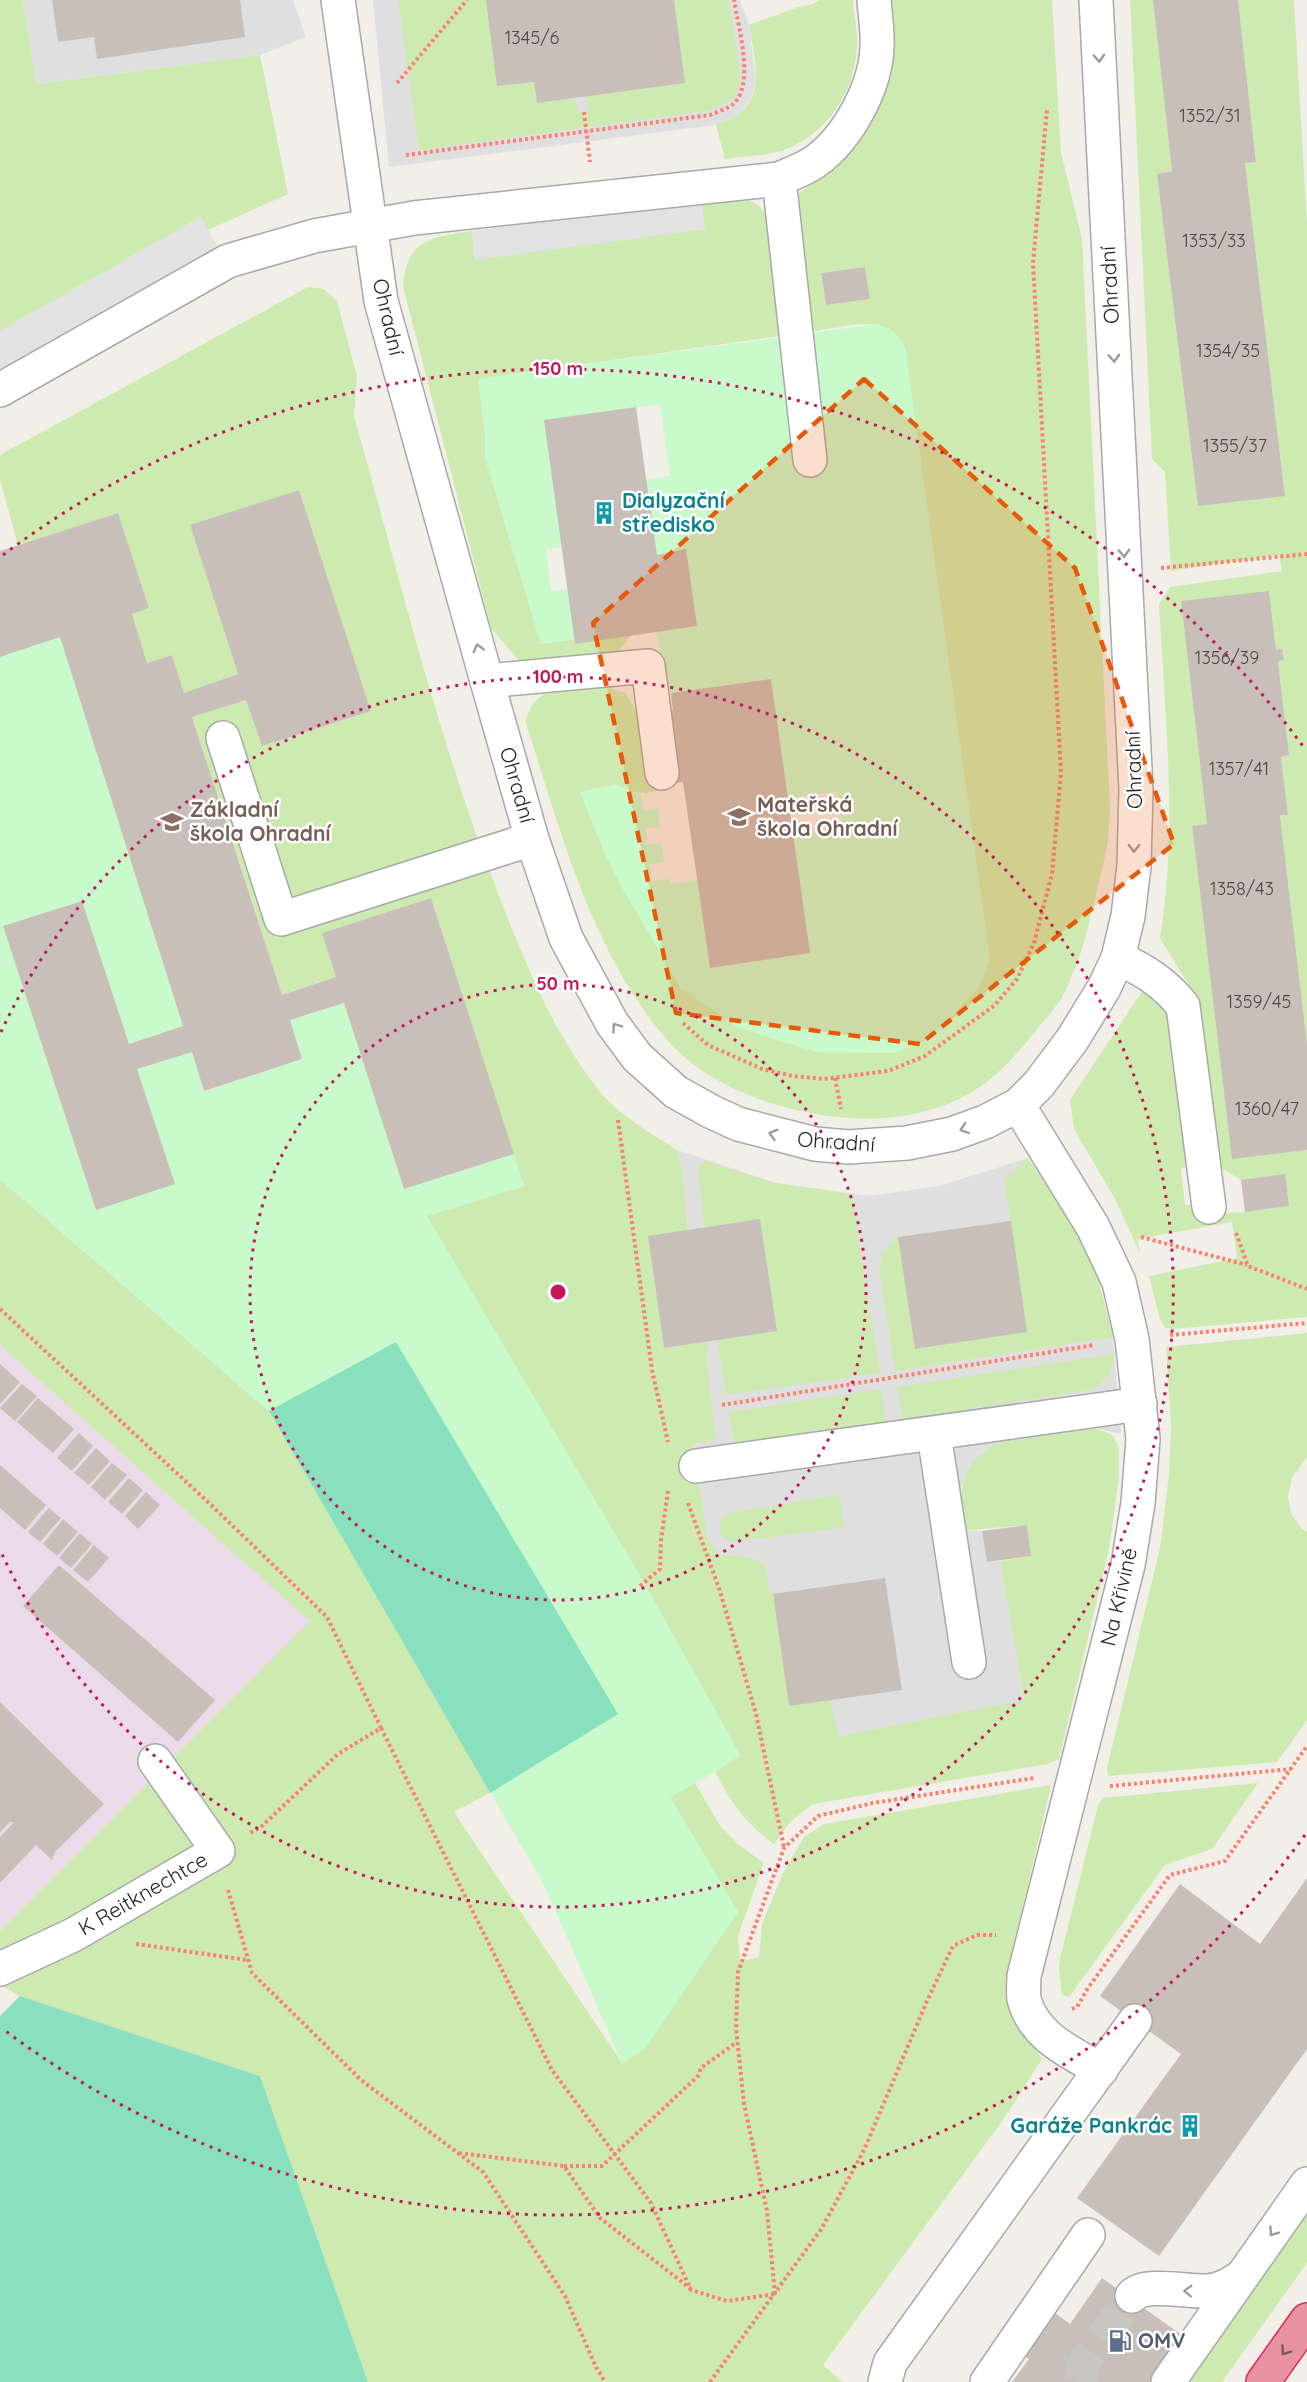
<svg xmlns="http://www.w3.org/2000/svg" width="1307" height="2382" viewBox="0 0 1307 2382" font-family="Quicksand,sans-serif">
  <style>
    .residential { fill: #e0dfdf }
    .industrial { fill: #ebdbe8 }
    .grass { fill: #cdebb0; fill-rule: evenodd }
    .park { fill: #c8facc }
    .pitch { fill: #88e0be }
    .parking { fill: #e2e2e2 }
    .building { fill: #c7bfb8 }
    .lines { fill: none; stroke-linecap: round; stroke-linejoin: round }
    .minor-tunnel { stroke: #c8c6c1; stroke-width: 33; stroke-dasharray: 33 16; stroke-linecap: butt }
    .minor-casing { stroke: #a9a9a9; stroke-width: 36 }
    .highway-casing { stroke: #dc2a67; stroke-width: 36 }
    .path { stroke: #fa8072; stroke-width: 4; stroke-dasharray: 3 3; stroke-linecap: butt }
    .minor { stroke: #fff; stroke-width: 33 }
    .highway { stroke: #e892a2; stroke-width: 33 }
    .oneway { stroke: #9c9c9c }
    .oneway2 { stroke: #7b545c }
    .marked { fill: #e8590c; fill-opacity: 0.2; stroke: #e8590c; stroke-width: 4.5; stroke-dasharray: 12 8; stroke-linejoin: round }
    .ring { fill: none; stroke: #c2185b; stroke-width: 3; stroke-dasharray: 3 6 }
    .labels { text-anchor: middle; stroke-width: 5; stroke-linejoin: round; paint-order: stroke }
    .number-label { font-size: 18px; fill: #4b4948 }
    .street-label { font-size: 21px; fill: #222; stroke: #fff }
    .culture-label { font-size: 21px; font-weight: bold; fill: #0d838f; stroke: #fff; text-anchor: start }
    .education-label { font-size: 21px; font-weight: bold; fill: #785e54; stroke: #fff; text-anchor: start }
    .service-label { font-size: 21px; font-weight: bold; fill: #4e5e75; stroke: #fff; text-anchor: start }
    .centre { fill: #c2185b; stroke: #fff; stroke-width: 3 }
    .ring-label { font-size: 18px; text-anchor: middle; font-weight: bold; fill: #c2185b; stroke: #fff; stroke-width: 5; stroke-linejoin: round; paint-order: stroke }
  </style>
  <rect width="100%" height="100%" fill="#f2efe9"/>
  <g class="residential">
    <path d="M23 0H293L306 37 260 55 35 84Z"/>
    <path d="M373 0H740L749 25 756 82 750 100 739 114 716 125 389 167Z"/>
    <path d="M677 1150 776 1183 870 1196 939 1186 1028 1158 1065 1212 1097 1275 1113 1337 1121 1434 1096 1428 983 1451 969 1468 961 1488V1531H982L987 1562 1000 1561 1024 1701 838 1736 773 1594H770L765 1563 742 1556 721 1555 708 1541 692 1443 664 1348 648 1236 688 1229 682 1168Z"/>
  </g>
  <path class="industrial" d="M0 1345 311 1621 0 1931Z"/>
  <g class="grass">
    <path d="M0 0H23L36 84 260 55 288 194 208 230 201 217 0 331Z"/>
    <path d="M398 0H486L498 86 534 82 538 103 576 98 578 113 589 111 587 96 685 83 674 0H729L741 83 733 99 712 110 419 150Z"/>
    <path d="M819 0H853C854 15 858 31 857 46 855 92 827 134 784 150 767 156 743 156 725 159L716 125C723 122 731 119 738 114 767 94 753 54 749 25L798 7 811 5Z"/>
    <path d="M890 0H1052L1061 152 1082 239 1108 769C1109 788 1111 808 1109 827 1108 849 1101 872 1096 894 1089 928 1078 969 1061 999 1054 1010 1043 1021 1035 1032 1017 1054 999 1075 975 1090 927 1121 860 1124 806 1112 757 1102 702 1080 668 1041 590 951 561 831 525 720L533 703 544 694 578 684 592 683 625 693 648 728 658 791C641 794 631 793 615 784L581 793 604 851 622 887 681 988 944 1025 980 984 904 345C883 311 839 328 806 333L792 214 799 194 849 152 871 124 887 89 894 45ZM865 267 870 299 826 305 821 273Z"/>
    <path d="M1130 0H1153L1172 171 1157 174 1198 505 1285 495 1245 163 1256 161 1238 0H1294L1307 224V1044L1280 815H1288L1281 757 1289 755 1278 661 1284 660 1282 650H1276L1269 592 1181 602 1207 824 1192 827 1232 1158 1307 1150V1317L1173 1329 1165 1328 1160 1320 1149 1276 1237 1258 1232 1222 1137 1239 1141 1255 1115 1199 1074 1129 1070 1100 1143 990 1175 1017 1192 1166 1181 1168 1185 1205 1196 1204 1199 1214 1245 1212 1289 1206 1284 1175 1241 1180 1213 1163 1193 992 1160 938C1178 828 1165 715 1159 604L1170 587 1282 571 1279 555 1171 571 1165 472 1152 459Z"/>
    <path d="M746 198 759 206 769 219 786 335 478 379 485 432V457L541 644 574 639 630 636 613 659 519 661 491 628 403 286C407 239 431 237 472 231L475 259 705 229 701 199Z"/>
    <path d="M308 287 324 289 337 301 357 376 354 416C400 578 439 744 501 901 528 970 554 1034 601 1093 618 1114 653 1135 677 1150L682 1168 688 1230 648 1236 664 1347 707 1342 708 1355 706 1356 716 1439 692 1444 708 1540 721 1555 742 1556 765 1563 770 1593 773 1594 789 1705 830 1700 839 1736 1024 1700 1000 1561 1031 1556 1027 1525 961 1531C961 1490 957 1467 996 1443L1096 1428 1112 1435 1119 1446V1478L1109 1550 1059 1759 1047 1764 813 1804 790 1822 774 1844C745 1823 732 1804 715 1772L740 1755 644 1583 426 1216 524 1186 431 898 323 933 336 977 282 995 192 717 246 700 262 746 371 711 299 490 190 525 238 674 184 693 172 655 147 663 132 614 149 608 118 513 18 545 0 480V455Z"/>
    <path d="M1028 1158 1065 1212 1097 1275 1113 1337 895 1371 880 1272 883 1252 898 1237 915 1349 1027 1332 1004 1180Z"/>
    <path d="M705 1161 776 1183 852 1194 880 1373 726 1395 717 1340 777 1331 760 1219 704 1227 698 1168Z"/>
    <path d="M0 1179 269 1411 490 1793 454 1812 622 2063 738 1912 670 1797 695 1783 720 1826 739 1845 764 1863 738 1936 740 1962 759 1957 762 1924 783 1873 804 1837 824 1824 1051 1785 1012 1955V1995L1025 2033 1042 2059 1003 2120 823 2365 843 2382H368L260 2076 20 1996 0 1985V1931L310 1621 0 1345Z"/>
    <path d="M1307 1333V1457L1292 1478 1288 1496 1291 1514 1302 1529 1307 1532V1720L1277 1762 1108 1776 1107 1768 1160 1548 1169 1475 1171 1425 1166 1347Z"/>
    <path d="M1115 1354C1113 1371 1106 1382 1091 1390L903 1419 897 1387Z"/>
    <path d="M881 1389 886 1421 734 1443 729 1412Z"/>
    <path d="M839 1495 845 1527 731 1542C720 1538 718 1530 721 1519L729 1513Z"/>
    <path d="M1258 1783 1212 1849 1165 1865 1069 1997 1062 1995 1059 1969 1060 1959 1098 1805 1103 1798Z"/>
    <path d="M1307 2214V2263L1222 2382H1186Z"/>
  </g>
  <g class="park">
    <path d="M876 324C892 327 902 338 906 353L990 959 981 984 944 1025 920 1043 895 1053 816 1052 739 1028 681 988 622 887 604 851 580 792 615 784 628 791 641 794 643 810 658 808 660 827 646 828 647 845 662 843 664 862 649 864 652 881 669 879 671 884 697 880 711 967 810 953 793 835 843 828 837 791 788 798 771 679 671 693 656 632 697 626 686 550 657 555 646 480 670 476 660 404 545 421 562 547 546 549 551 591 568 589 574 639 541 644 485 457V432L478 379Z"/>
    <path d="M60 637 183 1026 129 1044 82 901 3 926 96 1210 174 1184 137 1069 192 1052 204 1091 302 1059 290 1020 344 1003 404 1189 514 1154 524 1186 427 1216 644 1583 740 1755 715 1772 670 1797 738 1912 644 2050 622 2063 544 1885 269 1411 0 1179V657Z"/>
  </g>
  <g class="pitch">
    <path d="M396 1342 618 1714 490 1793 269 1411Z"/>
    <path d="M20 1996 260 2076 368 2382H0V2016Z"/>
  </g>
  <g class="parking">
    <path d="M701 199 705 229 474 260 472 231Z"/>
    <path d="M201 217 231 272 0 405V331Z"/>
  </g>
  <g class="building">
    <path d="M52 0H240L245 37 97 59 94 37 58 42Z"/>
    <path d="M486 0H674L685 83 537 103 534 82 497 86Z"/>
    <path d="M1153 0H1238L1256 162 1245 163 1285 496 1198 506 1157 174 1172 171Z"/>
    <path d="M865 267 870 299 826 305 821 273Z"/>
    <path d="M636 407 657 555 686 549 697 626 575 644 544 420Z"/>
    <path d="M299 490 371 711 262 746 246 700 192 717 282 995 336 977 322 933 431 898 514 1154 404 1189 344 1003 290 1020 302 1059 204 1091 192 1052 137 1069 175 1184 96 1210 3 926 82 901 129 1044 183 1026 60 637 0 657V551L118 513 149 608 132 614 147 663 172 655 184 693 238 674 190 525Z"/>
    <path d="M1269 591 1276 650 1282 649 1284 660 1278 661 1289 755 1281 757 1288 815H1280L1307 1044V1150L1232 1159 1192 826 1207 824 1181 601Z"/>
    <path d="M771 679 810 953 710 968 683 782 677 783 667 711 673 710 671 693Z"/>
    <path d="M1285 1174 1289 1206 1245 1212 1241 1180Z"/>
    <path d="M760 1219 777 1331 664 1348 648 1236Z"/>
    <path d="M1011 1221 1027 1332 915 1349 898 1237Z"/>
    <path d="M0 1364 20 1382 0 1404Z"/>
    <path d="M22 1384 37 1396 15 1421 0 1408Z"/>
    <path d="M38 1398 74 1429 53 1453 17 1422Z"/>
    <path d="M79 1433 93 1446 72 1471 57 1458Z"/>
    <path d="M96 1448 110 1461 89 1485 74 1473Z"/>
    <path d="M112 1463 127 1475 105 1500 91 1487Z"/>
    <path d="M0 1465 46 1505 25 1530 0 1508Z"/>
    <path d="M129 1478 143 1490 122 1514 108 1502Z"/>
    <path d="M146 1492 160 1505 138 1529 125 1516Z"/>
    <path d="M49 1508 61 1518 40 1542 28 1532Z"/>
    <path d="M63 1519 78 1532 57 1556 43 1544Z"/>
    <path d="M1027 1525 1031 1556 987 1562 982 1531Z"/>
    <path d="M80 1533 92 1544 71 1568 59 1558Z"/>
    <path d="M94 1545 109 1558 88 1582 73 1570Z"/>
    <path d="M59 1565 215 1700 178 1742 23 1606Z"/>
    <path d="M885 1578 902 1690 789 1706 773 1594Z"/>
    <path d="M0 1702 104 1804 55 1852 52 1860 36 1845 0 1883V1837L14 1822H10L0 1832Z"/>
    <path d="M1307 1878V2049L1159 2256 1077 2198 1181 2054 1100 1996 1180 1884 1260 1944Z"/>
    <path d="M1102 2278 1183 2336 1151 2382H1012L1029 2359 1023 2355 1054 2312 1070 2324Z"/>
  </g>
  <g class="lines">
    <path class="minor-tunnel" d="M1080 2382 1084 2363 1132 2296"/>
    <g class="minor-casing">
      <g id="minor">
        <path d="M338 0 381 301 487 681 532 839 566 938 612 1023 637 1057 676 1092 712 1112 738 1124 815 1144 848 1147 907 1143 952 1134 985 1122 1018 1105 1039 1084 1072 1040 1104 988 1118 958 1128 916 1134 866 1136 789 1096 0"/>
        <path d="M779 179 810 460"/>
        <path d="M0 390 228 261 314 236 414 218 779 179C788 175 799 171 808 166 845 145 876 88 877 46 878 31 875 15 874 0"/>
        <path d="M487 681 648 666 662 773"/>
        <path d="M223 738 281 919 532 839"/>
        <path d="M1118 958C1144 970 1165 983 1183 1006L1209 1207"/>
        <path d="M1018 1105 1093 1227 1119 1282 1132 1339 1143 1439 1138 1503 1128 1565 1024 1976C1024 1983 1023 1992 1024 1999 1034 2037 1070 2052 1101 2070"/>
        <path d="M934 1434 969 1662"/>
        <path d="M696 1466 1140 1404"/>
        <path d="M0 1969 73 1935 218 1851 155 1761"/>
        <path d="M1132 2296C1143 2282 1189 2292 1207 2291 1221 2290 1231 2284 1242 2276"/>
        <path d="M885 2382 890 2363 1135 2021"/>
        <path d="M987 2382 1088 2235"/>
        <path d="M1168 2382 1307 2184"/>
      </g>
    </g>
    <g class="highway-casing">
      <path id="highway" d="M1263 2382 1307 2320"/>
    </g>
    <g class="path">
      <path d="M397 83 467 0"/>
      <path d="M584 112 590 162"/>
      <path d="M406 155 710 115C717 112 726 109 732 105 756 87 738 26 734 0"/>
      <path d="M1161 568 1307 554"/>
      <path d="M683 1023 708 1045 762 1069 793 1076 824 1079 888 1071 925 1056 995 1005 1017 979 1034 943 1052 874 1061 773 1033 263 1047 109"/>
      <path d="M835 1078 841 1109"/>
      <path d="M618 1120 652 1370 668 1442"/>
      <path d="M1236 1233 1248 1266 1307 1289"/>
      <path d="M1141 1237 1247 1265"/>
      <path d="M0 1309 209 1503 327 1617 381 1728 338 1754 261 1827 250 1833"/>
      <path d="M1170 1335 1307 1323"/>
      <path d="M722 1405 1094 1345"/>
      <path d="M688 1503 720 1591 756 1714 784 1847"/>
      <path d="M640 1586 660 1569 661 1540 668 1491"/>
      <path d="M381 1728 552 2070 651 2203 691 2290 727 2301 775 2294"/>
      <path d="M1110 1786 1291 1769"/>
      <path d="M228 1890 252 1973 361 2080 483 2172 565 2296 596 2367 605 2382"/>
      <path d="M136 1944 247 1960"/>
      <path d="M1072 2009 1077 2007 1088 1988 1170 1875 1225 1861 1307 1746"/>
      <path d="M459 2153 564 2166 600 2218 691 2289"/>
      <path d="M564 2166H602L698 2076 701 2068 737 2042"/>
      <path d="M775 2294 767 2211 744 2104 736 2028 738 1972 784 1848 818 1816 873 1803 1034 1778"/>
      <path d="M710 2382 822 2228 864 2150 927 2001 953 1946 977 1935H996"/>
    </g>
    <use href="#minor" class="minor"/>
    <use href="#highway" class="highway"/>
  </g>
  <defs><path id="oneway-chevron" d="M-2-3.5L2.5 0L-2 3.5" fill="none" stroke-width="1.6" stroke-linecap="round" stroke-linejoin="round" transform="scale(1.5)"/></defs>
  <g class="oneway">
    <use href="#oneway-chevron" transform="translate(1099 58) rotate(87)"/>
    <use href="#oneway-chevron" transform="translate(1114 358) rotate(87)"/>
    <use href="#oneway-chevron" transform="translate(1124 553) rotate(87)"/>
    <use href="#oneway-chevron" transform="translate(478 648) rotate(-105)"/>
    <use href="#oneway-chevron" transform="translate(1134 848) rotate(91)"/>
    <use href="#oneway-chevron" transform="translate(616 1027) rotate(-125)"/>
    <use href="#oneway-chevron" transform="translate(964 1129) rotate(161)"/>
    <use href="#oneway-chevron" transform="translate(773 1134) rotate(-164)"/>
    <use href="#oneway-chevron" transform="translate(1273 2232) rotate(125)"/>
    <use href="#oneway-chevron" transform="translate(1188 2291) rotate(-178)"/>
  </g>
  <use class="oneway2" href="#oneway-chevron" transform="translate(1285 2351) rotate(125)"/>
  <path class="marked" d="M864 379 1075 568 1174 844 920 1044 676 1013 593 623Z"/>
  <g class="ring">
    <circle cx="558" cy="1292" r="308"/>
    <path d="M1 1032A615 615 0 1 1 1 1552"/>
    <path d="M1305 1835A923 923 0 0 1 3 2029M3 555A923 923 0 0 1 1305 749"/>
  </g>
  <defs>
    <g id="building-bare" transform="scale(1.8)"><path d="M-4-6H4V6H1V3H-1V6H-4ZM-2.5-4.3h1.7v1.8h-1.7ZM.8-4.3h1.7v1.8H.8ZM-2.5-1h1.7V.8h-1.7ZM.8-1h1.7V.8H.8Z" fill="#0f9aa8" stroke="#fff" stroke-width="2.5" paint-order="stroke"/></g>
    <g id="school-bare" transform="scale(1.8)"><path d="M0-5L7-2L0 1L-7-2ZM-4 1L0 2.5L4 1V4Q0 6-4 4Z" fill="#8d6e63" stroke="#fff" stroke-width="2.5" paint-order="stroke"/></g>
    <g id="fuel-bare" transform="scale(1.8)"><path d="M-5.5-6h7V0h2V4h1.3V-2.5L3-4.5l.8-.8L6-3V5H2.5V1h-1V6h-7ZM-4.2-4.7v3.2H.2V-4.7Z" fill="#5c6f8a" stroke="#fff" stroke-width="2.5" paint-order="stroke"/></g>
  </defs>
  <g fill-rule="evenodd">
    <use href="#building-bare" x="604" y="513"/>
    <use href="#school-bare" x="739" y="817"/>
    <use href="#school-bare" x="172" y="822"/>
    <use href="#building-bare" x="1190" y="2126"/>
    <use href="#fuel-bare" x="1120" y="2341"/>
  </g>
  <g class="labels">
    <g class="number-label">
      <text x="532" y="44">1345/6</text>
      <text x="1210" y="122">1352/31</text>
      <text x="1214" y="247">1353/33</text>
      <text x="1228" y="357">1354/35</text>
      <text x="1235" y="452">1355/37</text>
      <text x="1227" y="664">1356/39</text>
      <text x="1239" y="775">1357/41</text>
      <text x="1242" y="895">1358/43</text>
      <text x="1259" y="1008">1359/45</text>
      <text x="1267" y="1115">1360/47</text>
    </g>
    <g class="street-label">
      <text transform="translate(1110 285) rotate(-93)" y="7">Ohradní</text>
      <text transform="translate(388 317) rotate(77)" y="7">Ohradní</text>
      <text transform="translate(1134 770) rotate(-92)" y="7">Ohradní</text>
      <text transform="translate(517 785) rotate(74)" y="7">Ohradní</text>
      <text transform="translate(836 1142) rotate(4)" y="7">Ohradní</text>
      <text transform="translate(1119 1597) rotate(-77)" y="7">Na Křivině</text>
      <text transform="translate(143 1894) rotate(-30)" y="7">K Reitknechtce</text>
    </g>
    <g class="culture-label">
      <text x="622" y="508">Dialyzační<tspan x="622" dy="24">středisko</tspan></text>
      <text x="1172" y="2133" text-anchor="end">Garáže Pankrác</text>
    </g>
    <g class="education-label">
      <text x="757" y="812">Mateřská<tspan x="757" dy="24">škola Ohradní</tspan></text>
      <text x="190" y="817">Základní<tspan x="190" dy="24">škola Ohradní</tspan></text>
    </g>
    <g class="service-label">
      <text x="1138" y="2348">OMV</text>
    </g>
  </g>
  <circle cx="558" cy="1292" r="9" class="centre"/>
  <g class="ring-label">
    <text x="558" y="375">150 m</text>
    <text x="558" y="683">100 m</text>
    <text x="558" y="990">50 m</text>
  </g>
</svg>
